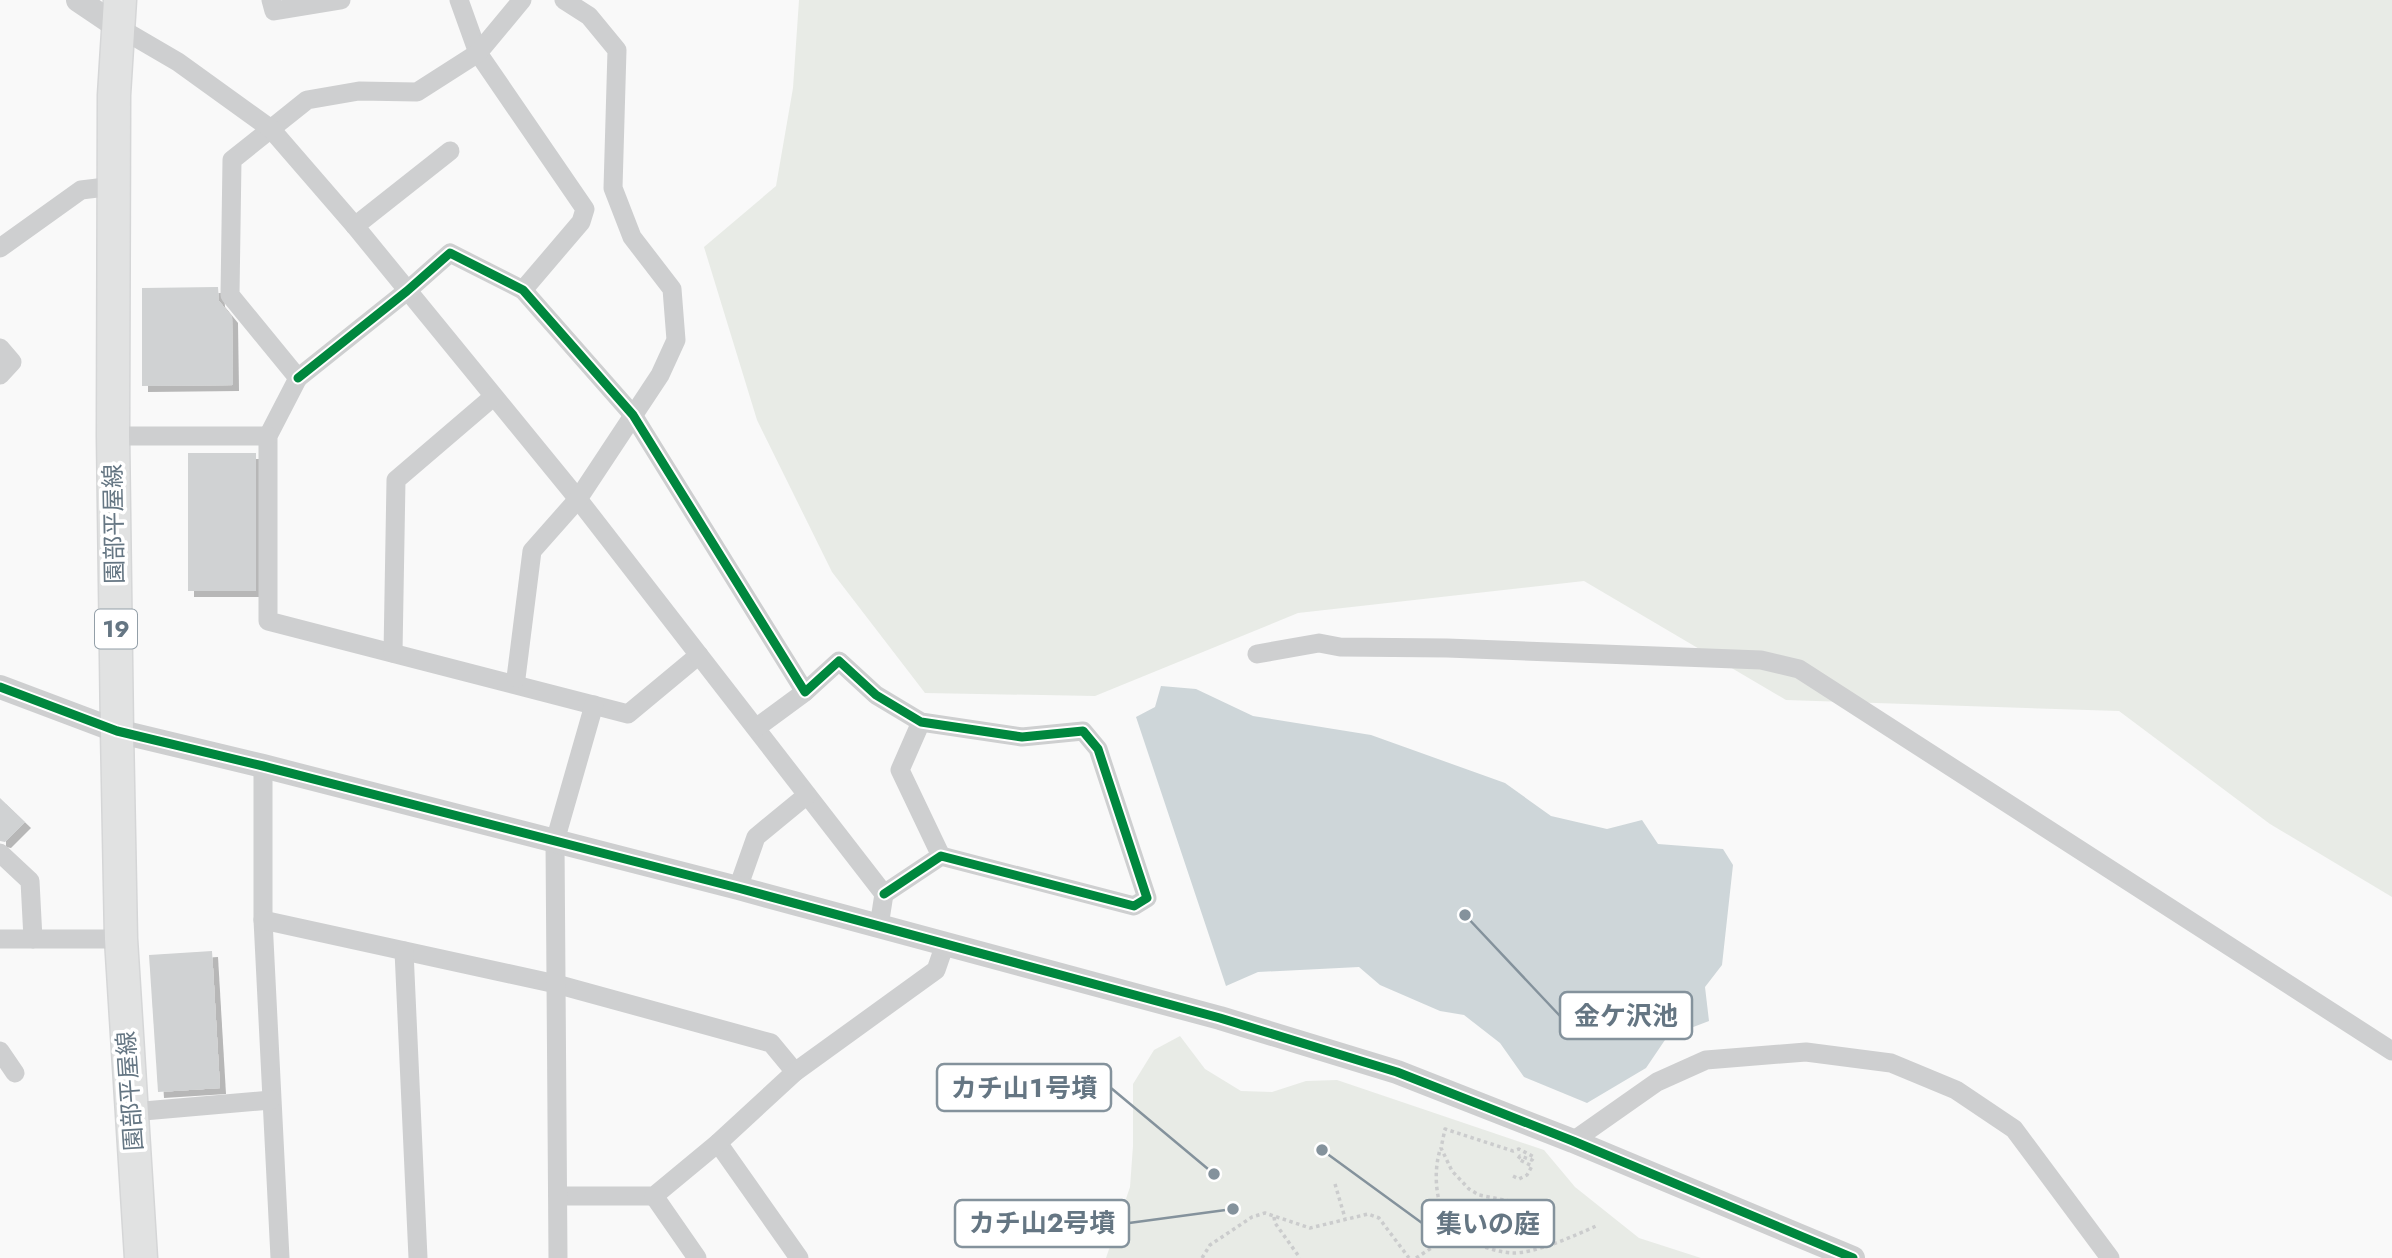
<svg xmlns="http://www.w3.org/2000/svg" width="2392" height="1258" viewBox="0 0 2392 1258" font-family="Jost,'Noto Sans JP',sans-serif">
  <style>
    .green { fill: #e8ebe6 }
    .water { fill: #ced6d9 }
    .building { fill: #d0d2d3; filter: url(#shadow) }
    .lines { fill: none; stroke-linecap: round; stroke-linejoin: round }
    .primary-casing { stroke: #d5d6d7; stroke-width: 35 }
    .path { stroke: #cbcccd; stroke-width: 3.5; stroke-dasharray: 3.5 3.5; stroke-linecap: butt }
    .minor { stroke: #cecfd0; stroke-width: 19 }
    .tertiary { stroke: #cecfd0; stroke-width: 24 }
    .primary { stroke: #e1e2e2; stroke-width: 32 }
    .cycleway-casing { stroke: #fff; stroke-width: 13 }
    .cycleway { stroke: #00873e; stroke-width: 9 }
    .labels { text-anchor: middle; stroke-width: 7; stroke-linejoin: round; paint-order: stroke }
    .shield { fill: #fff; stroke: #939fa8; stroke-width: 2 }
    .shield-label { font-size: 23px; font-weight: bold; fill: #657683 }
    .street-label { font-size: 24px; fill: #657683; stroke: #fff }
    .leader { fill: none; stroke: #84929c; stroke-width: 2.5 }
    .callout-dot { fill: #84929c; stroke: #fff; stroke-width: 2.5 }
    .callout { fill: #fff; stroke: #84929c; stroke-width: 2.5 }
    .callout-label { font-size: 26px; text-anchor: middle; font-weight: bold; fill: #657683 }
  </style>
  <defs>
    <filter id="shadow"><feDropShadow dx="6" dy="6" stdDeviation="0" flood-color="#0004"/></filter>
  </defs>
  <rect width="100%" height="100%" fill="#f9f9f9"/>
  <g class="green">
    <path d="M799 0H2392V897L2270 824 2119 711 1786 700 1584 581 1298 613 1095 696 925 693 832 572 757 420 704 247 776 186 793 88Z"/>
    <path d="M1180 1036 1205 1069 1241 1091 1272 1092 1306 1081 1337 1080 1544 1150 1575 1187 1639 1238 1701 1258H1106L1130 1187 1133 1146V1084L1154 1050Z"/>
  </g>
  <path class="water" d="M1161 686 1196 689 1253 716 1371 735 1505 783 1551 816 1607 829 1642 820 1658 844 1723 849 1733 865 1722 965 1705 987 1709 1021 1667 1037 1646 1068 1587 1103 1524 1077 1500 1043 1464 1015 1440 1011 1380 985 1359 967 1258 972 1226 986 1136 717 1155 707Z"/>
  <g class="building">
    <path d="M218 287 219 301 232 317 233 385 142 386V288Z"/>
    <rect x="188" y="453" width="68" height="138"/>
    <path d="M0 798 25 822 5 842 0 841Z"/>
    <path d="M212 951 220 1088 158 1092 149 955Z"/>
  </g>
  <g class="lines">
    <g class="primary-casing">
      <path id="primary" d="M120 0 114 95 113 436 117 731 121 939 141 1258"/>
    </g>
    <g class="path">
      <path d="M1513 1176 1519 1179 1527 1175 1532 1166 1518 1159 1520 1156 1532 1160 1534 1157 1519 1149 1513 1151 1445 1129 1441 1148 1452 1171 1469 1189 1479 1195 1529 1205 1541 1202"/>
      <path d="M1335 1184 1345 1218"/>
      <path d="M1274 1217 1275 1223 1300 1258"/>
      <path d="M1453 1234C1471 1242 1490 1251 1511 1253 1534 1254 1574 1236 1596 1226"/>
      <path d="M1202 1258 1210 1245 1252 1217 1265 1213 1310 1228 1368 1214 1379 1218 1409 1258"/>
      <path d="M1416 1258 1453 1234C1437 1209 1432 1177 1440 1150"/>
    </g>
    <g class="minor">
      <path d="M271 0 274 11 341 0"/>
      <path d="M459 0 478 53 585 209 581 222 523 290"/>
      <path d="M522 0 478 53 417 92 359 91 307 100 232 160 230 295 298 378 268 436V621L628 714 699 655"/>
      <path d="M118 27 178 62 271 129 355 226 578 499 884 894 879 926"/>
      <path d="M355 226 450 151"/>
      <path d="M0 248 81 190 114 186"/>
      <path d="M0 348 12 362 0 375"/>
      <path d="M298 378 407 291 450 253 523 290 633 415 805 692 839 661 876 695 921 722 1022 737 1083 731 1098 749 1147 898 1134 906 941 856 884 894"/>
      <path d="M113 436H268"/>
      <path d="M393 653 396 480 493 397"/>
      <path d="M1257 654 1319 643 1340 647 1447 648 1761 660 1799 669 2392 1051"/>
      <path d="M516 678 532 551 578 499 660 375 676 340 672 289 632 237 613 188 617 50 589 16 564 0"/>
      <path d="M921 722 900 770 941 856"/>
      <path d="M756 728 805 692"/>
      <path d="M263 766V920L280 1258"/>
      <path d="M0 853 30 881 33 939"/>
      <path d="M738 888 756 837 807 795"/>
      <path d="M263 920 556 984 771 1043 795 1072"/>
      <path d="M0 939H121"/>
      <path d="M404 951 418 1258"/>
      <path d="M0 1051 15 1073"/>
      <path d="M132 1112 271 1100"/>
      <path d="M1573 1141 1657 1082 1706 1060 1806 1052 1891 1063 1956 1090 2014 1129 2110 1258"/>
      <path d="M718 1143 799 1258"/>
      <path d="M558 1196H654L718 1143 795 1072 936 970 945 944"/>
      <path d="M654 1196 697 1258"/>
      <path d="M558 1258 555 841 594 705"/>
    </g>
    <g class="tertiary">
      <path d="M78 0 118 27"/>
      <path d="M0 687 117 731 263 766 738 888 1220 1018 1397 1072 1573 1141 1853 1258"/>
    </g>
    <use href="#primary" class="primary"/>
    <g class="cycleway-casing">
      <g id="cycleway">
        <path d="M298 378 407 291 450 253 523 290 633 415 805 692 839 661 876 695 921 722 1022 737 1083 731 1098 749 1147 898 1134 906 941 856 884 894"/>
        <path d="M0 687 117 731 263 766 738 888 1220 1018 1397 1072 1573 1141 1853 1258"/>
      </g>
    </g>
    <use href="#cycleway" class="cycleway"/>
  </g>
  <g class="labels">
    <rect class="shield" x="95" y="609.5" width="42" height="39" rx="5"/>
    <g class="shield-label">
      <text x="116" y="637">19</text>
    </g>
    <g class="street-label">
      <text transform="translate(114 524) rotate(-91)" y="8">園部平屋線</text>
      <text transform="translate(130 1091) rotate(-94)" y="8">園部平屋線</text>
    </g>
  </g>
  <path class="leader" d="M1465 915L1560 1016M1214 1174L1111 1088M1233 1209L1129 1223M1322 1150L1422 1223"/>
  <g class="callout-dot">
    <circle cx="1465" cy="915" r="7"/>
    <circle cx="1214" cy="1174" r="7"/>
    <circle cx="1233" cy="1209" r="7"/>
    <circle cx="1322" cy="1150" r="7"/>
  </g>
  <g class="callout">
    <rect x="1560" y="992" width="132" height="47" rx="7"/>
    <rect x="937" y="1064" width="174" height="47" rx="7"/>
    <rect x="955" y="1200" width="174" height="47" rx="7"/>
    <rect x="1422" y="1200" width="132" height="47" rx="7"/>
  </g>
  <g class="callout-label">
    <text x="1626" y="1025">金ケ沢池</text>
    <text x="1024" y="1097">カチ山１号墳</text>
    <text x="1042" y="1232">カチ山２号墳</text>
    <text x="1488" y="1233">集いの庭</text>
  </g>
</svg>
